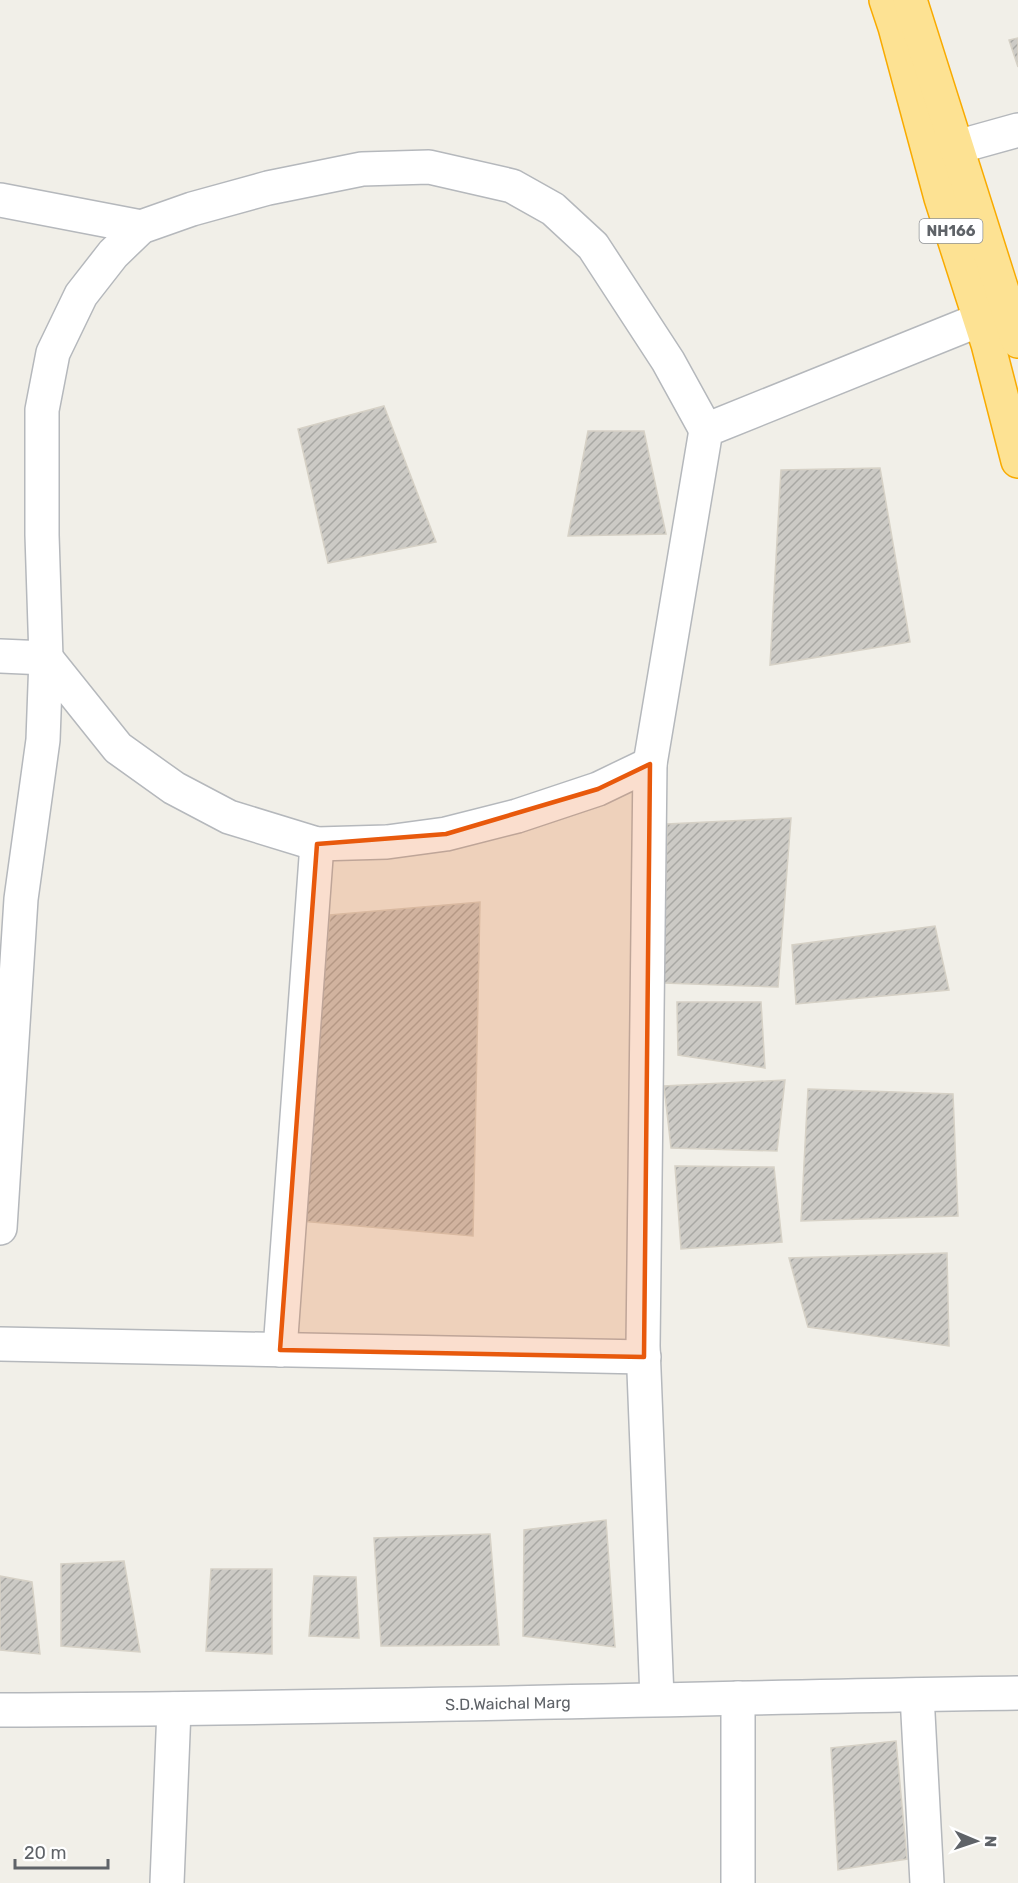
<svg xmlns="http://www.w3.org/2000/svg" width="1018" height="1883" viewBox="0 0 1018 1883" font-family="Rubik,sans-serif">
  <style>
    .building { fill: url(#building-hatch); stroke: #d6d1c6; stroke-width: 1.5 }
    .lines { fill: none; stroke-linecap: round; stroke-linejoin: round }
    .minor-casing { stroke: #b5b8bc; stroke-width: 36 }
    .highway-casing { stroke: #f9ab00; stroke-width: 36 }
    .minor { stroke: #fff; stroke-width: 33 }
    .highway { stroke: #fde293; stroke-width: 33 }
    .marked { fill: #e8590c; fill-opacity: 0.2; stroke: #e8590c; stroke-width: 4.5; stroke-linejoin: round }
    .labels { text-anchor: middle; stroke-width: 6; stroke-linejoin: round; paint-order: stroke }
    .shield { fill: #fff; stroke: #8f9295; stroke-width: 1.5 }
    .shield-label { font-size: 15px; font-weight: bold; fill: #5f6368 }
    .street-label { font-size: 16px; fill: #5f6368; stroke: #fff }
  </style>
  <defs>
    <pattern id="building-hatch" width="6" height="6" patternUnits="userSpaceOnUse" patternTransform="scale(1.5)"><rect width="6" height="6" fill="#cccac5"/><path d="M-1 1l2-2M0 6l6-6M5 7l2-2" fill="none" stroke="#a9a8a4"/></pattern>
  </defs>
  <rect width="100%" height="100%" fill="#f1efe8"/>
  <g class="building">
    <path d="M1018 38V67L1009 40Z"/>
    <path d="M384 406 436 542 328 563 298 429Z"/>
    <path d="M588 431H644L666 534 568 536Z"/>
    <path d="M880 468 910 642 770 665 781 470Z"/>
    <path d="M791 818 778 987 664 983 667 824Z"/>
    <path d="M480 902 473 1236 301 1221 330 915Z"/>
    <path d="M935 926 949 990 796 1004 792 945Z"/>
    <path d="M677 1002H761L765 1068 678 1055Z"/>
    <path d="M785 1080 777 1151 671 1148 664 1086Z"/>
    <path d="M808 1089 953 1094 958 1216 801 1221Z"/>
    <path d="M675 1166 774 1167 782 1242 681 1249Z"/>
    <path d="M947 1253 949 1346 808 1327 789 1258Z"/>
    <path d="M606 1520 615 1647 523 1636 524 1530Z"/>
    <path d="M490 1534 499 1645 381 1646 374 1538Z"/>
    <path d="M124 1561 140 1652 61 1646V1564Z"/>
    <path d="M211 1569H272V1654L206 1651Z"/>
    <path d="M0 1576 32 1582 40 1654 0 1650Z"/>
    <path d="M314 1576 356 1577 359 1638 309 1636Z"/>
    <path d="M896 1741 907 1859 838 1870 831 1748Z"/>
  </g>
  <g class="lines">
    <g class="minor-casing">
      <g id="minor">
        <path d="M957 147 1018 130"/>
        <path d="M0 200 141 227"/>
        <path d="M0 656 46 658 42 535V410L53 353 81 295 113 254 141 227 192 209 268 188 362 169 429 167 512 186 553 209 593 246 668 361 706 430"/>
        <path d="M0 1228 21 899 43 740 46 658 118 748 174 788 229 817 317 844 387 842 446 834 517 816 598 789 650 764"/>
        <path d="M0 1344 644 1357"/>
        <path d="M280 1350 317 844"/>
        <path d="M917 1695 927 1883"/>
        <path d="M657 1698 643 1346 650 764 706 430 979 320 1008 313"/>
        <path d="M738 1698V1883"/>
        <path id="s1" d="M0 1710C339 1709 679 1698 1018 1693"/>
        <path d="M167 1883 174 1709"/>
      </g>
    </g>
    <g class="highway-casing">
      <g id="highway">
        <path d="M886 0 895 27 941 198 988 344 1018 461"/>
        <path d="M910 0 1018 341"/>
      </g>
    </g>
    <use href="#minor" class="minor"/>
    <use href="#highway" class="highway"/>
  </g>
  <path class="marked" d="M650 764 644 1357 280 1350 317 844 446 834 598 789Z"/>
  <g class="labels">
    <rect class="shield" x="919.5" y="219" width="63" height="24" rx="4.5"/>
    <g class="shield-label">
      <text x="951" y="236">NH166</text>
    </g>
    <g class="street-label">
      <text dy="6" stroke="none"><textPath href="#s1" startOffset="508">S.D.Waichal Marg</textPath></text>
    </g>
  </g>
  <g transform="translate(976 1841) rotate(92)" stroke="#ffffff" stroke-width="4.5" paint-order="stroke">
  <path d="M0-4.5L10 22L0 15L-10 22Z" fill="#5f6368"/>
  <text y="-9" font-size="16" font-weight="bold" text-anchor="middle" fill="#5f6368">N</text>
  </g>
  <path d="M15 1859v9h93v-9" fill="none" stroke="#5f6368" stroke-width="3"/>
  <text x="24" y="1859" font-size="18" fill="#5f6368" stroke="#ffffff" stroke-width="4.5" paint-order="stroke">20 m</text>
</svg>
